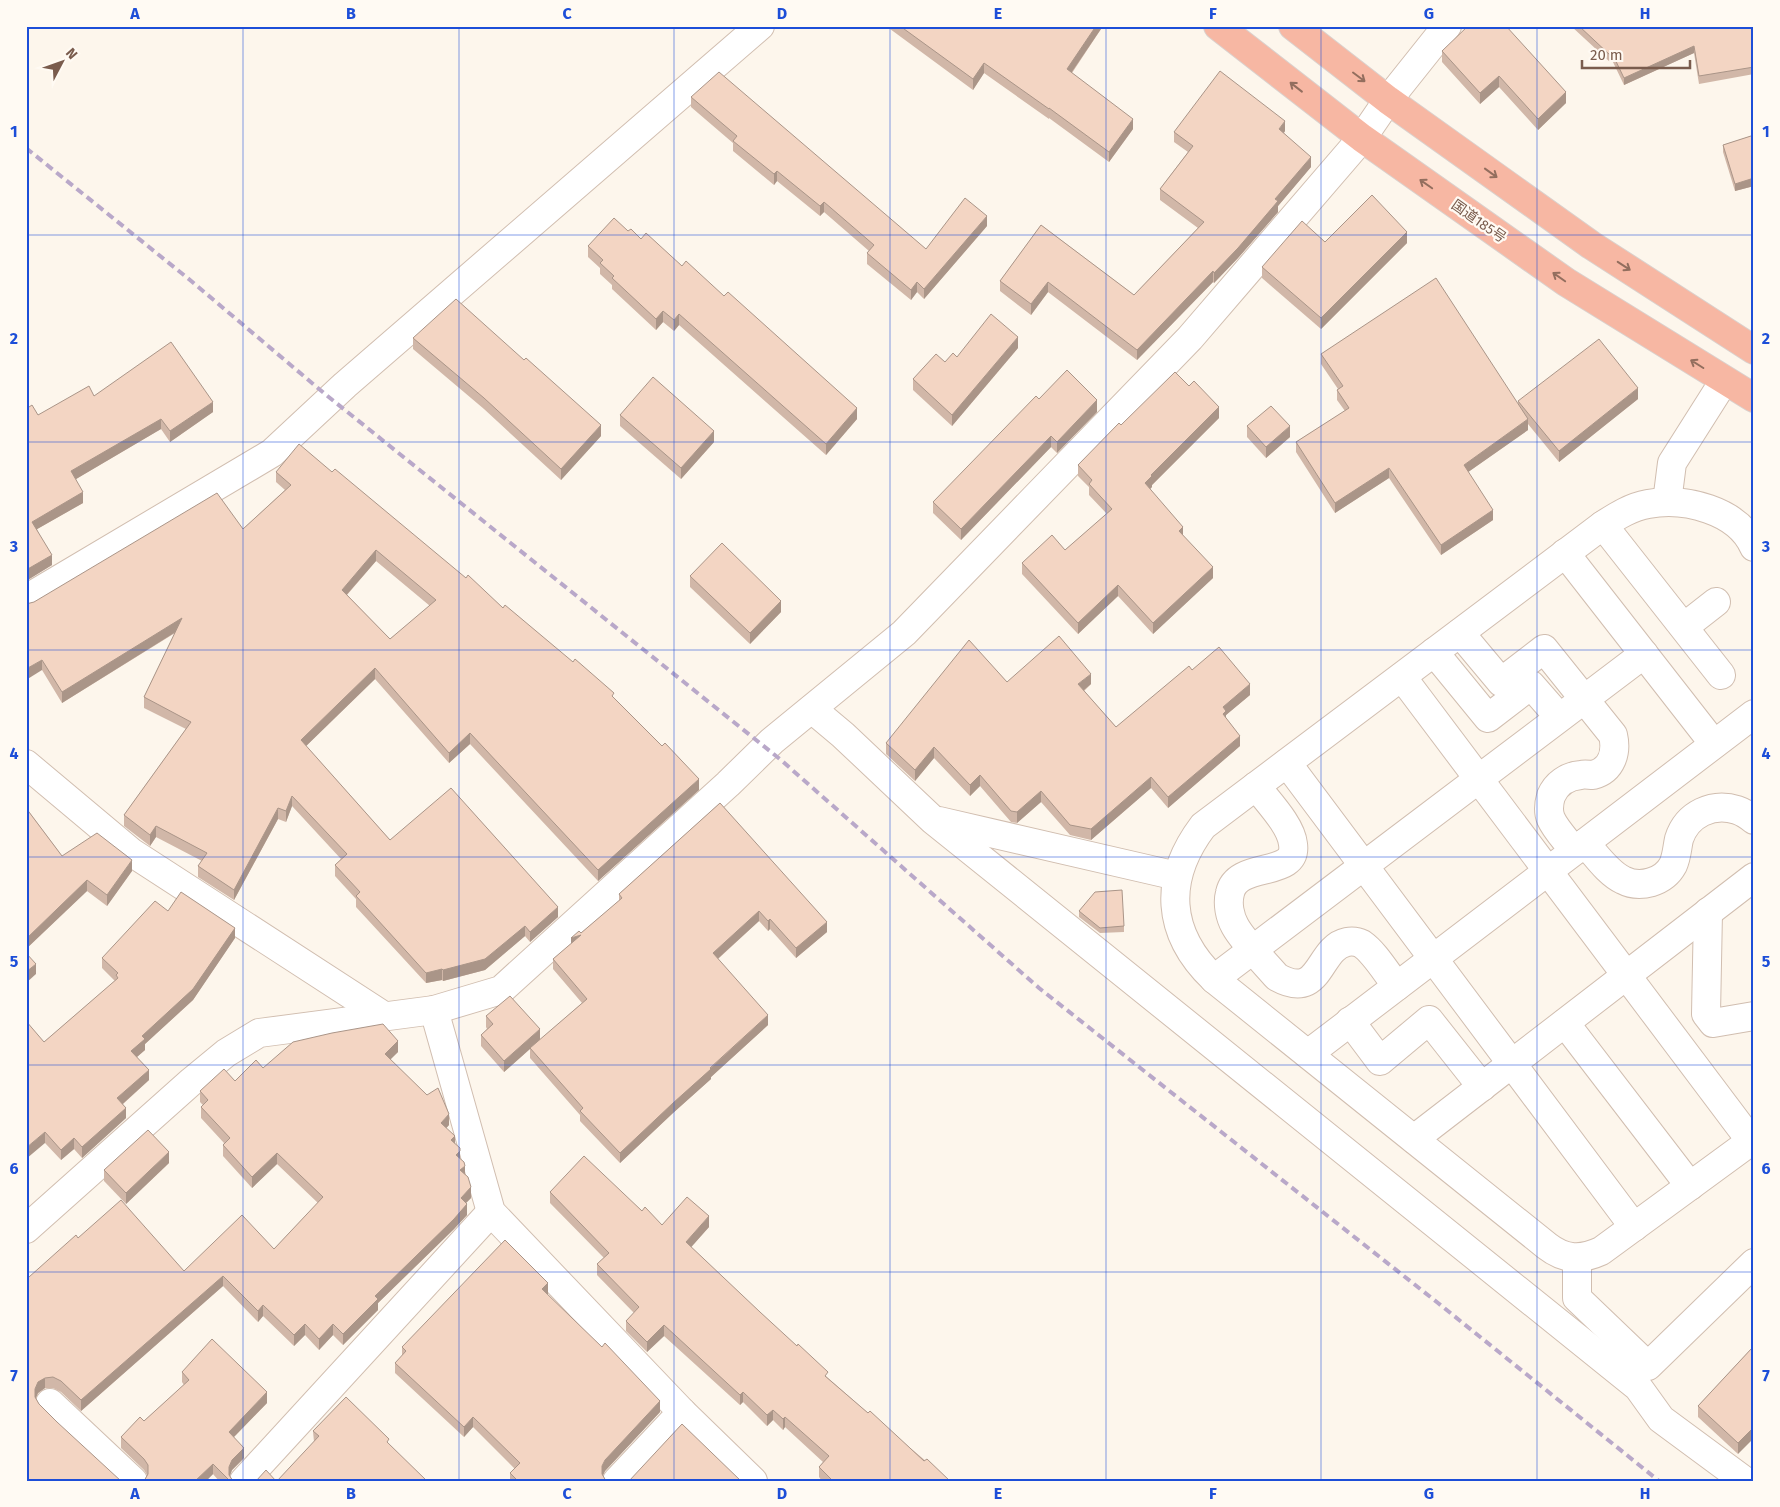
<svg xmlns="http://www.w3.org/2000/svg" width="1780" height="1507" viewBox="0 0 1780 1507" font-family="'Fira Sans','Noto Sans JP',sans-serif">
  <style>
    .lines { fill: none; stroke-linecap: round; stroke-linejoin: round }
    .minor-casing { stroke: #d1beb0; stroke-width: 30 }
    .highway-casing { stroke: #dad1cd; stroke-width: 30 }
    .minor { stroke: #fff; stroke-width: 28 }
    .highway { stroke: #f7b7a3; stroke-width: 28 }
    .rail { stroke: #b9a8c9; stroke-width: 4; stroke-dasharray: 8 5; stroke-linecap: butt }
    .wall { fill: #d1b7a8; fill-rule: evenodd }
    .shaded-wall { fill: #aa9588 }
    .building { fill: #f3d5c3; stroke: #aa9588; fill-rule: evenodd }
    .oneway { stroke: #936e5e }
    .grid { fill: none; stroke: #1d4ed8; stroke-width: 1; stroke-opacity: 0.55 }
    .labels { text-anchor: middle; stroke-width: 4.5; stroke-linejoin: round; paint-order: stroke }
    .street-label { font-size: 14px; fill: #7a5c4d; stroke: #fffaf3 }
    .neatline { fill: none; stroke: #1d4ed8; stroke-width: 2 }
    .grid-label { font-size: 16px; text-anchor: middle; font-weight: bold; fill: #1d4ed8 }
  </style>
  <rect width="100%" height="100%" fill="#fdf6ec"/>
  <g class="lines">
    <g class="minor-casing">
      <g id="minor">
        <path d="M1667 502 1672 463 1724 381"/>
        <path d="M1603 525 1721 675"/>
        <path d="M1754 547C1738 510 1684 497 1648 504 1631 507 1617 516 1603 525L1203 826C1163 879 1166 933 1214 979L1547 1246C1565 1260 1581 1260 1601 1251L1754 1139"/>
        <path d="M1565 553 1714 744"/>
        <path d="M26 599 272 453 345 385 760 26"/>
        <path d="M1684 627 1716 602"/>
        <path d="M1460 633 1501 682 1544 649 1613 735C1617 752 1612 770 1593 775 1589 775 1585 774 1581 775 1567 776 1556 784 1551 796 1549 803 1548 812 1551 819 1556 830 1567 841 1574 851"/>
        <path d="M1434 652 1488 718 1531 685 1559 717"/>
        <path d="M1402 677 1751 1141"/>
        <path d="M812 709 843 735 933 820 1638 1387 1661 1419 1745 1481"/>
        <path d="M1287 763 1634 1227"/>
        <path d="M26 764 131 852 384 1016"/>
        <path d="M1256 786C1268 802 1291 825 1293 844 1298 879 1237 860 1230 893 1227 904 1230 917 1235 926 1243 941 1265 963 1277 977 1322 1002 1317 948 1347 942 1352 941 1358 942 1362 944 1375 953 1387 974 1397 986"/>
        <path d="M939 821 1177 876"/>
        <path d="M1585 843C1596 855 1608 873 1623 880 1640 889 1664 882 1673 865 1677 856 1677 848 1679 839 1687 814 1713 802 1737 810 1743 812 1749 816 1754 820"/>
        <path d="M1708 912 1706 1014 1713 1023 1754 1016"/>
        <path d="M1214 979 1644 654"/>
        <path d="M434 1010 491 1212 682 1412 753 1481"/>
        <path d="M1350 1021 1380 1061 1429 1020 1482 1087"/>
        <path d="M1565 1023 1690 1186"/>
        <path d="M1308 1054 1754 714"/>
        <path d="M1414 1139 1754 877"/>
        <path d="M26 1229 192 1081 226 1053 259 1033 434 1010 501 990 728 784 772 741 904 633 1190 338 1362 138 1388 100 1447 26"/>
        <path d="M1577 1258V1298L1648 1366 1754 1263"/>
        <path d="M50 1403 133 1481"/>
        <path d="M244 1481 491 1212"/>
        <path d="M617 1481 682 1412"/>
      </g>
    </g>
    <g class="highway-casing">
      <g id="highway">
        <path d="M1218 26 1362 138 1566 282 1754 398"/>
        <path d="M1293 26 1388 100 1591 245 1754 350"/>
      </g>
    </g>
    <use href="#minor" class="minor"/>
    <use href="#highway" class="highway"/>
    <path class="rail" d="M26 148 190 280 325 394 781 760 1039 988 1438 1303 1659 1481"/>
  </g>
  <g class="wall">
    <path d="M886 26H1103L1072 73 1133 129 1109 162 1049 118V119L984 73 973 90Z"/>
    <path d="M1571 26H1754V74L1699 84 1694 53 1624 85 1612 60 1610 62Z"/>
    <path d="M1442 51 1566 103 1538 130 1499 87 1480 104 1442 62Z"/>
    <path d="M691 97 926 249 987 226 924 299 917 292 911 300 867 264V253L869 251 824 212 820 216 777 181 774 185 733 151V143L691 107Z"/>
    <path d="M1285 131 1284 133 1311 167 1278 206V212L1238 258 1214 283 1213 282 1137 360 1048 292 1031 315 1000 291V281L1041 225 1134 295 1198 228 1160 200V189L1188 152 1174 142V132Z"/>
    <path d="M1754 135V186L1735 191 1723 152V145Z"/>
    <path d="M628 231 641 239 682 266 857 419 826 455 679 325 674 331 663 322 656 330 612 289V285L600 274V268L588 257V246Z"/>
    <path d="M1325 242 1407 243 1321 329 1262 278V267Z"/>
    <path d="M413 338 601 436 561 480 484 409 413 349Z"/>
    <path d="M1018 348 952 426 913 390V379L957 357Z"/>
    <path d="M1321 354 1518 405V401L1638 399 1559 462 1528 424V430L1468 472 1493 520 1441 555 1389 478 1335 513 1296 452V442L1345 411 1337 400V390L1338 389 1321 364Z"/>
    <path d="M94 396 213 412 170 442 161 429 76 479 83 503 37 529 52 565 26 581 38 415Z"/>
    <path d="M1039 399 1097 412 1057 453 1051 447 961 540 933 513V502Z"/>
    <path d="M620 415 714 442 681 479 620 426Z"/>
    <path d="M1219 418 1152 485V487L1150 489 1213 578 1153 634 1118 596 1078 634 1022 574V563L1065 550 1107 514 1089 495V487L1078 476V465L1121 425Z"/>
    <path d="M1247 426 1290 437 1266 458 1247 437Z"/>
    <path d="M276 472H332L614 698 699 790 598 881 470 744 449 763 375 679 306 746 390 840 558 917 530 942 525 936 485 970 443 981 442 980 426 983 356 907V899L335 876V865L341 859 292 806 286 822 278 819 234 900 198 877V866L202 861 156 837 150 846 124 826V815L186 729 144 708V697L175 633 62 703 42 670 34 602 243 529 285 490 276 482ZM376 561 430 606 390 639 347 595Z"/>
    <path d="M690 576 781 612 750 644 690 587Z"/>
    <path d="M1192 670 1250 695 1226 715V718L1240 746 1168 808 1151 788 1091 840 1070 835 1041 802 1017 823 1011 822 980 786 970 796 934 758 915 781 886 754V743L1007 682 1091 684 1084 691 1116 727Z"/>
    <path d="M720 803 827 932 796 958 770 929 768 931 759 921 718 959 768 1025 711 1077V1079L673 1113 620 1163 580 1121V1115L530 1058V1049L504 1072 481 1046V1035L487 1029 486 1027V1016L540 1040 582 1003 553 969V959L571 944 581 933 619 901V894Z"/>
    <path d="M26 808 62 856 132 871 107 906 87 891 26 949Z"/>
    <path d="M168 911 235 938 193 1000 145 1044V1050L137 1057 149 1080 123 1104 126 1118 82 1158 74 1149 61 1160 45 1143 44 1042 115 981 102 968V958Z"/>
    <path d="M1079 911 1124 926V932L1100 933 1079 917Z"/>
    <path d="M398 1052 390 1059 449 1125 446 1128 455 1143 460 1159 471 1198 466 1203 467 1215 454 1229 378 1303V1310L343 1345 333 1335 319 1350 305 1335 294 1346 263 1316 258 1322 223 1286 81 1411 61 1392 53 1388H45L38 1393 36 1398 39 1404 57 1422 26 1481 29 1277 78 1238 184 1271 274 1249 318 1203 277 1164 252 1188 223 1156V1145L224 1143 201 1118V1107L203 1105 200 1102V1091L235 1081 263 1068Z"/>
    <path d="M169 1163 126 1204 104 1181V1170Z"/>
    <path d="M550 1192 642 1211 662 1225 709 1227 691 1247 828 1378 868 1413 950 1481H822L819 1477V1467L823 1462 785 1427 783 1430 773 1420 767 1426 743 1402 740 1405 664 1336 647 1352 626 1331V1321L634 1313 597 1275V1264L604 1258 550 1203Z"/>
    <path d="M547 1294 660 1412 605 1471 603 1476 606 1481H510V1473L515 1469 473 1427 464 1437 395 1373V1363L402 1356V1347Z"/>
    <path d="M1752 1348 1738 1454 1698 1417V1406Z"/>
    <path d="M182 1372 267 1403 234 1437 244 1458 232 1470 230 1476 233 1481H219L213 1474 206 1481H144L147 1475 144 1470 121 1448V1437L144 1421 184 1385 182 1382Z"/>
    <path d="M313 1431 389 1445 314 1442Z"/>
  </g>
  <g class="shaded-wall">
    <path d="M1096 26H1103L1067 79V69Z"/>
    <path d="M1694 46V53L1624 85V78Z"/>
    <path d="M1612 53V60L1610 62V55Z"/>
    <path d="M984 63V73L973 90V79Z"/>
    <path d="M1499 76V87L1480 104V93Z"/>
    <path d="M1566 92V103L1538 130V119Z"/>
    <path d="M1133 119V129L1109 162V152Z"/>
    <path d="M1285 121V131L1279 139V129Z"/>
    <path d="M1311 157V167L1278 206V212L1238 258 1214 283V273L1275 199Z"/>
    <path d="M777 171V181L774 185V174Z"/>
    <path d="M1754 178V186L1735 191V184Z"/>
    <path d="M824 202V212L820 216V206Z"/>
    <path d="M987 216V226L924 299V289Z"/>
    <path d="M1407 232V243L1321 329V318Z"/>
    <path d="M1213 271V282L1137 360V350Z"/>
    <path d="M917 282V292L911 300V290Z"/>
    <path d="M1048 282V292L1031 315V304Z"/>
    <path d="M663 311V322L656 330V319Z"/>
    <path d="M679 314V325L674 331V320Z"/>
    <path d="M1018 337V348L952 426V415Z"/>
    <path d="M1638 388V399L1559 462V451Z"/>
    <path d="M1097 400V412L1057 453V442Z"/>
    <path d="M213 402V412L170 442V431Z"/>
    <path d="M1219 407V418L1152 485V487L1145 494V483L1151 475Z"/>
    <path d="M857 408V419L826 455V444Z"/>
    <path d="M161 419V429L71 482V471Z"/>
    <path d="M1528 419V430L1464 475V465Z"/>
    <path d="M601 425V436L561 480V469Z"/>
    <path d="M1290 426V437L1266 458V447Z"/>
    <path d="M714 431V442L681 479V468Z"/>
    <path d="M1051 436V447L961 540V529Z"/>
    <path d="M1389 468V478L1335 513V503Z"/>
    <path d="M83 492V503L32 532V522Z"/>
    <path d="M1493 510V520L1441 555V545Z"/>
    <path d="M1183 527V538L1179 531Z"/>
    <path d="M376 550V561L342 600V590Z"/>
    <path d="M52 555V565L26 581V570Z"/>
    <path d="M1213 567V578L1153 634V623Z"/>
    <path d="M1118 585V596L1078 634V623Z"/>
    <path d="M781 601V612L750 644V633Z"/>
    <path d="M182 618V628L62 703V692Z"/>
    <path d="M42 660V670L26 680V669Z"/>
    <path d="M375 668V679L301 751V740Z"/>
    <path d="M1091 674V684L1078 695V684Z"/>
    <path d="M1250 684V695L1226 715V722L1223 725V707Z"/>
    <path d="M470 733V744L449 763V753Z"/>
    <path d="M1240 736V746L1168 808V797Z"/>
    <path d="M934 747V758L915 781V770Z"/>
    <path d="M980 775V786L970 796V785Z"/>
    <path d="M1151 777V788L1091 840V829Z"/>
    <path d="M699 779V790L598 881V870Z"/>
    <path d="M1041 791V802L1017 823V812Z"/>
    <path d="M292 796V806L286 822V811Z"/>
    <path d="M278 808V819L234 900V890Z"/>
    <path d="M156 826V837L150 846V835Z"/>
    <path d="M132 860V871L107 906V895Z"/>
    <path d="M87 880V891L26 949V939Z"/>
    <path d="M558 907V917L530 942V932Z"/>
    <path d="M759 911V921L713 963V953Z"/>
    <path d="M770 919V929L768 931V921Z"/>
    <path d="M827 922V932L796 958V948Z"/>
    <path d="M525 926V936L485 970 443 981V970Z"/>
    <path d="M235 928V938L193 1000 145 1044V1050L131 1062V1051L142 1036Z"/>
    <path d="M581 935 571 948V938Z"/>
    <path d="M36 964V974L26 983V972Z"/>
    <path d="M442 969V980L426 983V973Z"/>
    <path d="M768 1015V1025L711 1077V1079L673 1113 620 1163V1153L673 1103Z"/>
    <path d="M540 1029V1040L504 1072V1061Z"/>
    <path d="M398 1041V1052L385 1065V1054Z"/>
    <path d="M149 1070V1080L117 1109V1098Z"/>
    <path d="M126 1108V1118L82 1158V1147Z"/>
    <path d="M449 1114V1125L441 1134V1123Z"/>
    <path d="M45 1132V1143L26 1159V1148Z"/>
    <path d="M455 1136V1147L451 1140Z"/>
    <path d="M74 1138V1149L61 1160V1150Z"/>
    <path d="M460 1151V1161L456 1155Z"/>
    <path d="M169 1152V1163L126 1204V1193Z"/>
    <path d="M277 1153V1164L252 1188V1177Z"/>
    <path d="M465 1166V1176L460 1170Z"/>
    <path d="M471 1187V1198L461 1208V1198Z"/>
    <path d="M467 1204V1215L454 1229 378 1303V1310L343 1345V1334L375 1296Z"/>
    <path d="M709 1216V1227L686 1253V1242Z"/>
    <path d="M223 1276V1286L81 1411V1400Z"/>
    <path d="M548 1283V1294L542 1300V1289Z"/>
    <path d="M263 1305V1316L258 1322V1311Z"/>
    <path d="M305 1324V1335L294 1346V1335Z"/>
    <path d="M333 1324V1335L319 1350V1339Z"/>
    <path d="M664 1325V1336L647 1352V1342Z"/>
    <path d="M45 1378V1388L38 1393 35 1400V1389L38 1382Z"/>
    <path d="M267 1392V1403L229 1442V1432Z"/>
    <path d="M743 1392V1402L740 1405V1395Z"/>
    <path d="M660 1401V1412L605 1471 602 1477V1466L605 1460Z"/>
    <path d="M773 1410V1420L767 1426V1415Z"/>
    <path d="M473 1417V1427L464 1437V1427Z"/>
    <path d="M785 1417V1427L783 1430V1419Z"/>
    <path d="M1754 1427V1438L1738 1454V1443Z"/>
    <path d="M244 1448V1458L232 1470 229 1478V1467L232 1460Z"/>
    <path d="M213 1464V1474L206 1481H195Z"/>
  </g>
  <g class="building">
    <path d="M900 26H1096L1067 69 1133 119 1109 152 1049 108V109L984 63 973 79Z"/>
    <path d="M1468 26H1506L1566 92 1538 119 1499 76 1480 93 1442 51Z"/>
    <path d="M1579 26H1754V67L1699 76 1694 46 1624 78 1612 53 1610 55Z"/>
    <path d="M1220 71 1285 121 1279 129 1311 157 1275 199 1278 201 1238 248 1214 273 1213 271 1137 350 1048 282 1031 304 1000 281 1041 225 1134 295 1204 222 1160 189 1193 146 1174 132Z"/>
    <path d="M719 72 926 249 965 198 987 216 924 289 917 282 911 290 867 253 874 245 824 202 820 206 777 171 774 174 733 141 737 136 691 97Z"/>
    <path d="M1754 135V178L1735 184 1723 145Z"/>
    <path d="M1372 195 1407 232 1321 318 1262 267 1302 221 1325 242Z"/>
    <path d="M614 218 628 231 631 229 641 239 646 233 682 266 686 261 724 296 728 292 857 408 826 444 679 314 674 320 663 311 656 319 612 278 614 276 600 263 603 260 588 246Z"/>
    <path d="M1436 278 1528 419 1464 465 1493 510 1441 545 1389 468 1335 503 1296 442 1349 408 1337 390 1343 386 1321 354Z"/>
    <path d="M456 299 524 360 526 358 601 425 561 469 484 398 413 338Z"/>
    <path d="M991 314 1018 337 952 415 913 379 936 354 945 362 953 353 957 357Z"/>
    <path d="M1599 339 1638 388 1559 451 1518 401Z"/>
    <path d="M171 342 213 402 170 431 161 419 71 471 83 492 32 522 52 555 26 570V409L32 405 38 415 89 386 94 396Z"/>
    <path d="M1067 370 1097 400 1057 442 1051 436 961 529 933 502 1036 396 1039 399Z"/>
    <path d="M1175 372 1189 386 1194 381 1219 407 1151 475 1152 476 1145 483 1183 527 1179 531 1213 567 1153 623 1118 585 1078 623 1022 563 1052 535 1065 550 1112 509 1089 484 1092 480 1078 465 1119 423 1121 425Z"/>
    <path d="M653 377 714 431 681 468 620 415Z"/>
    <path d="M1271 406 1290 426 1266 447 1247 426Z"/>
    <path d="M299 444 332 472 335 469 466 578 468 575 503 608 505 605 573 662 575 659 614 693 612 696 662 746 665 743 699 779 598 870 470 733 449 753 375 668 301 740 390 840 451 788 558 907 530 932 525 926 485 959 443 970 442 969 426 973 356 896 360 892 335 865 347 854 292 796 286 811 278 808 234 890 198 866 207 853 156 826 150 835 124 815 191 722 144 697 182 618 62 692 42 660 26 669V604L34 602 217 493 243 529 291 485 276 472ZM376 550 436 600 390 639 342 590Z"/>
    <path d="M722 543 781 601 750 633 690 576Z"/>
    <path d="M1059 636 1091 674 1078 684 1116 727 1189 666 1192 670 1219 647 1250 684 1223 707 1226 711 1223 714 1240 736 1168 797 1151 777 1091 829 1070 825 1041 791 1017 812 1011 811 980 775 970 785 934 747 915 770 886 743 969 640 1007 682Z"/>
    <path d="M720 803 827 922 796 948 770 919 768 921 759 911 713 953 768 1015 710 1068 711 1069 673 1103 620 1153 580 1111 583 1108 530 1048 587 999 553 959 581 935 571 938 579 931 581 933 622 898 619 894Z"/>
    <path d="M26 808 62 856 97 833 132 860 107 895 87 880 26 939Z"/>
    <path d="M1122 890 1124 926 1100 928 1079 911 1095 892Z"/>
    <path d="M181 892 235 928 193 989 142 1036 145 1039 131 1051 149 1070 117 1098 126 1108 82 1147 74 1138 61 1150 45 1132 26 1148V1021L44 1042 118 978 116 975 118 973 102 958 155 901 168 911Z"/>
    <path d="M26 953 36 964 26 972Z"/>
    <path d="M510 996 540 1029 504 1061 481 1035 493 1024 486 1016Z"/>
    <path d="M383 1024 398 1041 385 1054 427 1095 438 1088 449 1114 441 1123 455 1136 451 1140 460 1148V1151L456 1155 464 1162 465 1166 460 1170 468 1177 471 1187 461 1198 467 1204 454 1219 375 1296 378 1299 343 1334 333 1324 319 1339 305 1324 294 1335 263 1305 258 1311 223 1276 81 1400 61 1381 53 1377 45 1378 38 1382 35 1389V1397L39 1404 57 1422 121 1481H26V1274L29 1277 76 1235 78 1238 121 1200 184 1271 242 1215 274 1249 323 1197 277 1153 252 1177 223 1145 230 1138 201 1107 208 1100 200 1091 224 1069 235 1081 256 1060 263 1068 293 1042 332 1033Z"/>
    <path d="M148 1130 169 1152 126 1193 104 1170Z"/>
    <path d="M584 1156 642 1211 645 1207 662 1225 687 1197 709 1216 686 1242 760 1312 797 1346 798 1344 828 1372 825 1376 868 1413 870 1411 924 1461 927 1459 950 1481H833L819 1467 829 1456 785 1417 783 1419 773 1410 767 1415 743 1392 740 1395 664 1325 647 1342 626 1321 639 1307 597 1264 609 1253 550 1192Z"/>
    <path d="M505 1240 548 1283 542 1289 602 1347 605 1343 660 1401 605 1460 602 1466V1474L606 1481H518L510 1473 520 1463 473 1417 464 1427 395 1363 406 1351 402 1347Z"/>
    <path d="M212 1339 267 1392 229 1432 244 1448 232 1460 229 1467V1475L233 1481H230L213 1464 195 1481H144L148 1474V1465L144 1459 121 1437 140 1417 144 1421 189 1380 182 1372Z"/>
    <path d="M1752 1348 1754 1349V1427L1738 1443 1698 1406Z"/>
    <path d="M346 1397 389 1439 387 1442 427 1481H277L319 1436 313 1431Z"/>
    <path d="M682 1424 741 1481H629Z"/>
    <path d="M266 1470 276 1481H256Z"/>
  </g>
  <defs><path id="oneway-shaft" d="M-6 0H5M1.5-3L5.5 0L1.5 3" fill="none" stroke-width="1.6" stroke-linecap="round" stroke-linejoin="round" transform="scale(1.25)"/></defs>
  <g class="oneway">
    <use href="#oneway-shaft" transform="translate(1359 77) rotate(37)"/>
    <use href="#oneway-shaft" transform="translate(1296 87) rotate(-142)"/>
    <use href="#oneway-shaft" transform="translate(1491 173) rotate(36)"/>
    <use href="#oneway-shaft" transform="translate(1426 184) rotate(-145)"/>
    <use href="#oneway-shaft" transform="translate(1624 266) rotate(33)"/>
    <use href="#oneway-shaft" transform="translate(1559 277) rotate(-145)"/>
    <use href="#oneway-shaft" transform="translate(1697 364) rotate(-148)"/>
  </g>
  <path class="grid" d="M243 26V1481M459 26V1481M674 26V1481M890 26V1481M1106 26V1481M1321 26V1481M1537 26V1481M26 235H1754M26 442H1754M26 650H1754M26 857H1754M26 1065H1754M26 1272H1754"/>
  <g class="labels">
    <g class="street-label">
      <text transform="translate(1479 221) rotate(35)" y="5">国道185号</text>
    </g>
  </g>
  <rect width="1780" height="1507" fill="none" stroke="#fffaf3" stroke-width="55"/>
  <g transform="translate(62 62) rotate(49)" stroke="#fffaf3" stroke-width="4" paint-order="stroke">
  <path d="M0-4L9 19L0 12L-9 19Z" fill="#7a5c4d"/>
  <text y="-8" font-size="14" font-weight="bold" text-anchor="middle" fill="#7a5c4d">N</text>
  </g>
  <path d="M1582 60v8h108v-8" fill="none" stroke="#7a5c4d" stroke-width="2.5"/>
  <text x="1590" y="60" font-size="15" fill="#7a5c4d" stroke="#fffaf3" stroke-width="4" paint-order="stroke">20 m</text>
  <rect x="28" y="28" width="1724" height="1452" class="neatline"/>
  <g class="grid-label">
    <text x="135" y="19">A</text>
    <text x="351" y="19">B</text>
    <text x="567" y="19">C</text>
    <text x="782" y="19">D</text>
    <text x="998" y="19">E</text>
    <text x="1213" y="19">F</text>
    <text x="1429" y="19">G</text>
    <text x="1645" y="19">H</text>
    <text x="14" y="137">1</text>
    <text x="1766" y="137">1</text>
    <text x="14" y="344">2</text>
    <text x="1766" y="344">2</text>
    <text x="14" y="552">3</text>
    <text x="1766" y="552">3</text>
    <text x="14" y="759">4</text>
    <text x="1766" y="759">4</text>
    <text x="14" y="967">5</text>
    <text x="1766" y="967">5</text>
    <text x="14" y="1174">6</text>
    <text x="1766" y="1174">6</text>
    <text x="14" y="1381">7</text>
    <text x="1766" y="1381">7</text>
    <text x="135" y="1499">A</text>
    <text x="351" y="1499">B</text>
    <text x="567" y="1499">C</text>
    <text x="782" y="1499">D</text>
    <text x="998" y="1499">E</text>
    <text x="1213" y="1499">F</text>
    <text x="1429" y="1499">G</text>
    <text x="1645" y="1499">H</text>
  </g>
</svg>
